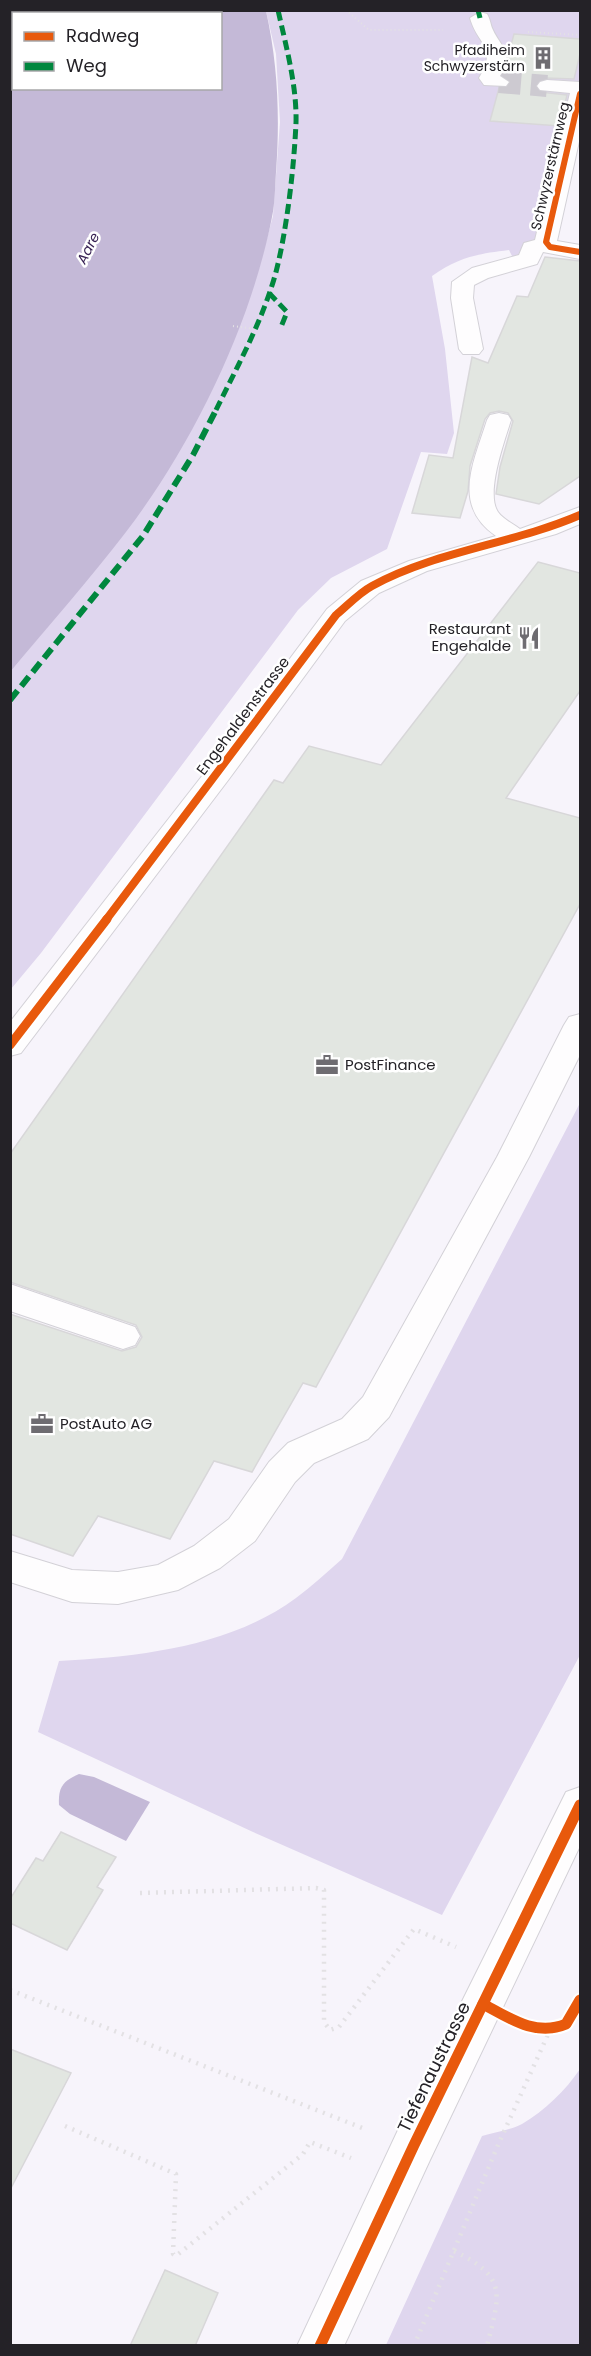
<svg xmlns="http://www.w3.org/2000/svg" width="591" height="2356" viewBox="0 0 591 2356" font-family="Poppins,sans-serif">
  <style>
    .green { fill: #dfd6ee }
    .water { fill: #c4b9d7; fill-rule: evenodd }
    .building { fill: #e2e6e1; stroke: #d8d7d9; stroke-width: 1.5 }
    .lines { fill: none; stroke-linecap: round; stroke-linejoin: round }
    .minor-tunnel { stroke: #cdcad1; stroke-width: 22; stroke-dasharray: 22 10; stroke-linecap: butt }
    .minor-casing { stroke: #d3d1d7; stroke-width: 2 }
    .major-casing { stroke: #d3d1d7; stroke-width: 2 }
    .path-far1 { stroke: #e3e1e4; stroke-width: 2; stroke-dasharray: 1 3; stroke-linecap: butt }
    .path { stroke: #e3e1e4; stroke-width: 4.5; stroke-dasharray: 2 6; stroke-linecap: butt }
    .minor { fill: #fefdfe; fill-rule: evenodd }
    .major { fill: #fefdfe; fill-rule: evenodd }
    .quiet-far1 { stroke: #00873e; stroke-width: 5; stroke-dasharray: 10 5; stroke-linecap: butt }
    .quiet { stroke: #00873e; stroke-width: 6; stroke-dasharray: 12 6; stroke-linecap: butt }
    .cycleway-far3-casing { stroke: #fff; stroke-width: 8 }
    .cycleway-far2-casing { stroke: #fff; stroke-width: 10 }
    .cycleway-far1-casing { stroke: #fff; stroke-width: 13 }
    .cycleway-casing { stroke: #fff; stroke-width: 15 }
    .cycleway-far3 { stroke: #e8590c; stroke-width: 6 }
    .cycleway-far2 { stroke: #e8590c; stroke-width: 8 }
    .cycleway-far1 { stroke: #e8590c; stroke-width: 9 }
    .cycleway { stroke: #e8590c; stroke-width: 11 }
    .labels { text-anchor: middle; stroke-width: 5; stroke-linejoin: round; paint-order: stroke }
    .far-poi-label { font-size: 14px; fill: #242227; stroke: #fff; text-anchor: end }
    .far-street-label { font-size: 14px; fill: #242227; stroke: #fff }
    .far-water-label { font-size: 14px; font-style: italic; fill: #382254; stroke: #fff }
    .poi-label { font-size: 15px; fill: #242227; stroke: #fff; text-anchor: start }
    .street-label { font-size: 15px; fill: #242227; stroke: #fff }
    .near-street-label { font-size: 18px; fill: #242227; stroke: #fff }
  </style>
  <rect width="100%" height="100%" fill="#f7f4fb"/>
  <g class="green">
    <path d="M266 11H580V93L544 242 528 259 512 256 509 250C477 254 459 257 432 276L445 349 454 433 447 454 421 452 387 549 331 578 298 610 41 953 11 989V671L127 530 178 452 213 386 239 327 258 272 273 216 280 122 276 54Z"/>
    <path d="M580 1103V1655L442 1915 253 1832 38 1732 59 1661C138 1657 230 1647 296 1598 312 1586 327 1572 342 1559Z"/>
    <path d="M580 2069V2345H386L482 2136C494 2132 511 2130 522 2124 544 2111 566 2090 580 2069Z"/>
  </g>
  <g class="water">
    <path d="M11 10 266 11C278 65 280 117 276 172 275 187 275 203 272 217 251 325 193 444 126 532 90 579 49 625 11 671ZM14 14H220V88H14Z"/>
    <path d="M79 1774 94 1777 150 1802 126 1841 70 1814 59 1805C58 1787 63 1781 79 1774Z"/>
  </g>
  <g class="building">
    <path d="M514 34 580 39V54L574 79 546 78 538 81 535 86 540 92 567 95 560 126 490 121 499 88H506L511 83 503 75Z"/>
    <path d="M545 257 580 261V476L539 504 496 494 500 467 513 421 508 413 499 411 490 413 485 419 470 466 468 491 460 518 412 513 429 455 453 458 472 357 488 363 517 296 528 297Z"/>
    <path d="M538 562 580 573V691L506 798 580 818V904L316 1387 303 1383 252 1472 214 1461 170 1539 98 1516 73 1556 10 1534V1314L122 1351 136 1347 142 1337 136 1325 10 1282V1154L274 780 283 783 309 746 381 765Z"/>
    <path d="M61 1832 116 1857 97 1887 103 1890 67 1950 10 1923V1899L36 1858 43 1861Z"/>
    <path d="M10 2049 71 2073 10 2190Z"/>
    <path d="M165 2270 218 2293 195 2346H130Z"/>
  </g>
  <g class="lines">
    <path class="minor-tunnel" d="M499 82 547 86"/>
    <g class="minor-casing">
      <g id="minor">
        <path d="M480 12 487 14C490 19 490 22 492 28 501 49 515 51 500 76L509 82 506 86 484 85 479 78C498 46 478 46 470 18Z"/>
        <path d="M547 80 580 82V137L557 241 580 245V259L543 252 537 264 488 278 474 285 473 298 483 349 479 354H463L459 349 451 298 452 282 472 268 519 255 524 243 535 240 570 93 540 90 537 86 540 82Z"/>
        <path d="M499 413 508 415 511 420C505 440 485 493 498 512 503 519 513 524 520 529L580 507V524L556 534 427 571 379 593 345 621 229 779 21 1053 10 1056V1022L209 767 327 609 361 581 409 561 496 536C451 505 474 462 487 420L490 415Z"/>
        <path d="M580 1014V1055L529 1157 389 1417 368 1439 314 1463 295 1482 255 1541 220 1568 178 1590 118 1604 72 1602 10 1582V1551L72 1570 118 1572 158 1565 194 1546 229 1519 269 1462 288 1443 342 1419 363 1397 497 1157 564 1025 569 1017Z"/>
        <path d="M10 1284 135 1327 140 1336 135 1345 123 1349 10 1311Z"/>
      </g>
    </g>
    <g class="major-casing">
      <path id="major" d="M580 1787V1846L430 2160 344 2346H297L398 2130 566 1792Z"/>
    </g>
    <g class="path-far1">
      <path d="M346 10 369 30H443"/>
      <path d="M528 32 580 35"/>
      <path d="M10 140H13"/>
      <path d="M233 326 255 329"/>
    </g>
    <g class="path">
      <path d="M140 1893 316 1888 324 1890V2022L330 2030 339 2027 414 1929 456 1947"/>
      <path d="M10 1990 365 2129"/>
      <path d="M65 2126 176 2174 173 2254 176 2256 303 2154 310 2142 351 2158"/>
      <path d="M454 2251C508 2277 500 2294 487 2346"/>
      <path d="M414 2346 498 2145 550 2030"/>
    </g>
    <use href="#minor" class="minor"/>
    <use href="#major" class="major"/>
    <g class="quiet-far1">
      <path d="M478 10 480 18"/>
      <path d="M269 293 287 312 281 327"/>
      <path d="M216 410C238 365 263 320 276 272 287 229 294 167 296 123 297 86 286 46 278 10"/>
    </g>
    <path class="quiet" d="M10 700 143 536 193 455 217 408"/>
    <g class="cycleway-far3-casing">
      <path id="cycleway-far3" d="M580 94 546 242 550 247 580 252"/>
    </g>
    <g class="cycleway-far2-casing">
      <path id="cycleway-far2" d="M106 920 336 615C347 606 359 593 372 586 436 551 513 544 580 515"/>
    </g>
    <g class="cycleway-far1-casing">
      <path id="cycleway-far1" d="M10 1045 107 919"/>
    </g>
    <g class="cycleway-casing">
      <g id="cycleway">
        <path d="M483 2004C509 2018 536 2037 566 2024L580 2000"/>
        <path d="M320 2346 414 2145 580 1805"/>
      </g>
    </g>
    <use href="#cycleway-far3" class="cycleway-far3"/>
    <use href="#cycleway-far2" class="cycleway-far2"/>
    <use href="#cycleway-far1" class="cycleway-far1"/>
    <use href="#cycleway" class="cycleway"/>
  </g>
  <defs>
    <g id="building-bare" transform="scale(1.8)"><path d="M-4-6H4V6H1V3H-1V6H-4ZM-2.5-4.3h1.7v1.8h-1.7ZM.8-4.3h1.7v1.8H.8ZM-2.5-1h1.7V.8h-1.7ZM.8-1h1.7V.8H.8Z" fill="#6e6c71" stroke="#fff" stroke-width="2.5" paint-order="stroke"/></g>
    <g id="restaurant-bare" transform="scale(1.8)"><path d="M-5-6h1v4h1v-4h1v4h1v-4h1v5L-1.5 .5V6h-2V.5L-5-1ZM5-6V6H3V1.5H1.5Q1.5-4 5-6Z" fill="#6e6c71" stroke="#fff" stroke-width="2.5" paint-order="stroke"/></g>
    <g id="office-bare" transform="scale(1.8)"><path d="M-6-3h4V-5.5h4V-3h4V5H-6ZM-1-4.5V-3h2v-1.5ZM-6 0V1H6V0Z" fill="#6e6c71" stroke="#fff" stroke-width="2.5" paint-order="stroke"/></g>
  </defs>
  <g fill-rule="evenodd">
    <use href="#building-bare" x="543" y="58"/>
    <use href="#restaurant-bare" x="529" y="638"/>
    <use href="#office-bare" x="327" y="1065"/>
    <use href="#office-bare" x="42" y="1424"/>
  </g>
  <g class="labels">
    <g class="far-poi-label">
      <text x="525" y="55">Pfadiheim<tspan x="525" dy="16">Schwyzerstärn</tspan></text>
    </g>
    <g class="far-street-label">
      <text transform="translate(550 166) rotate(-77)" y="5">Schwyzerstärnweg</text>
    </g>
    <g class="far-water-label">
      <text transform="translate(88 248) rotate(-63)" y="5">Aare</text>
    </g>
    <g class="poi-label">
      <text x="511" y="634" text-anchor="end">Restaurant<tspan x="511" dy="17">Engehalde</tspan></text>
      <text x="345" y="1070">PostFinance</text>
      <text x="60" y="1429">PostAuto AG</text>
    </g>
    <g class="street-label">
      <text transform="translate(243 716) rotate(-53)" y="5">Engehaldenstrasse</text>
    </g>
    <g class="near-street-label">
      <text transform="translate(434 2067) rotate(-64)" y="6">Tiefenaustrasse</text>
    </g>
  </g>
  <rect width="591" height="2356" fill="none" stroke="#242227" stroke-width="24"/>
  <rect x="12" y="12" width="210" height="78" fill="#ffffff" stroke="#a7a7a9" stroke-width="1.5"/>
  <rect x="24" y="32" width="30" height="9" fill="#e8590c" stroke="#a7a7a9" stroke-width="1.5"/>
  <text x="66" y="42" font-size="18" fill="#242227">Radweg</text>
  <rect x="24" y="62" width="30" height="9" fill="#00873e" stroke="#a7a7a9" stroke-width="1.5"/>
  <text x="66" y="72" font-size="18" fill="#242227">Weg</text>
</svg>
